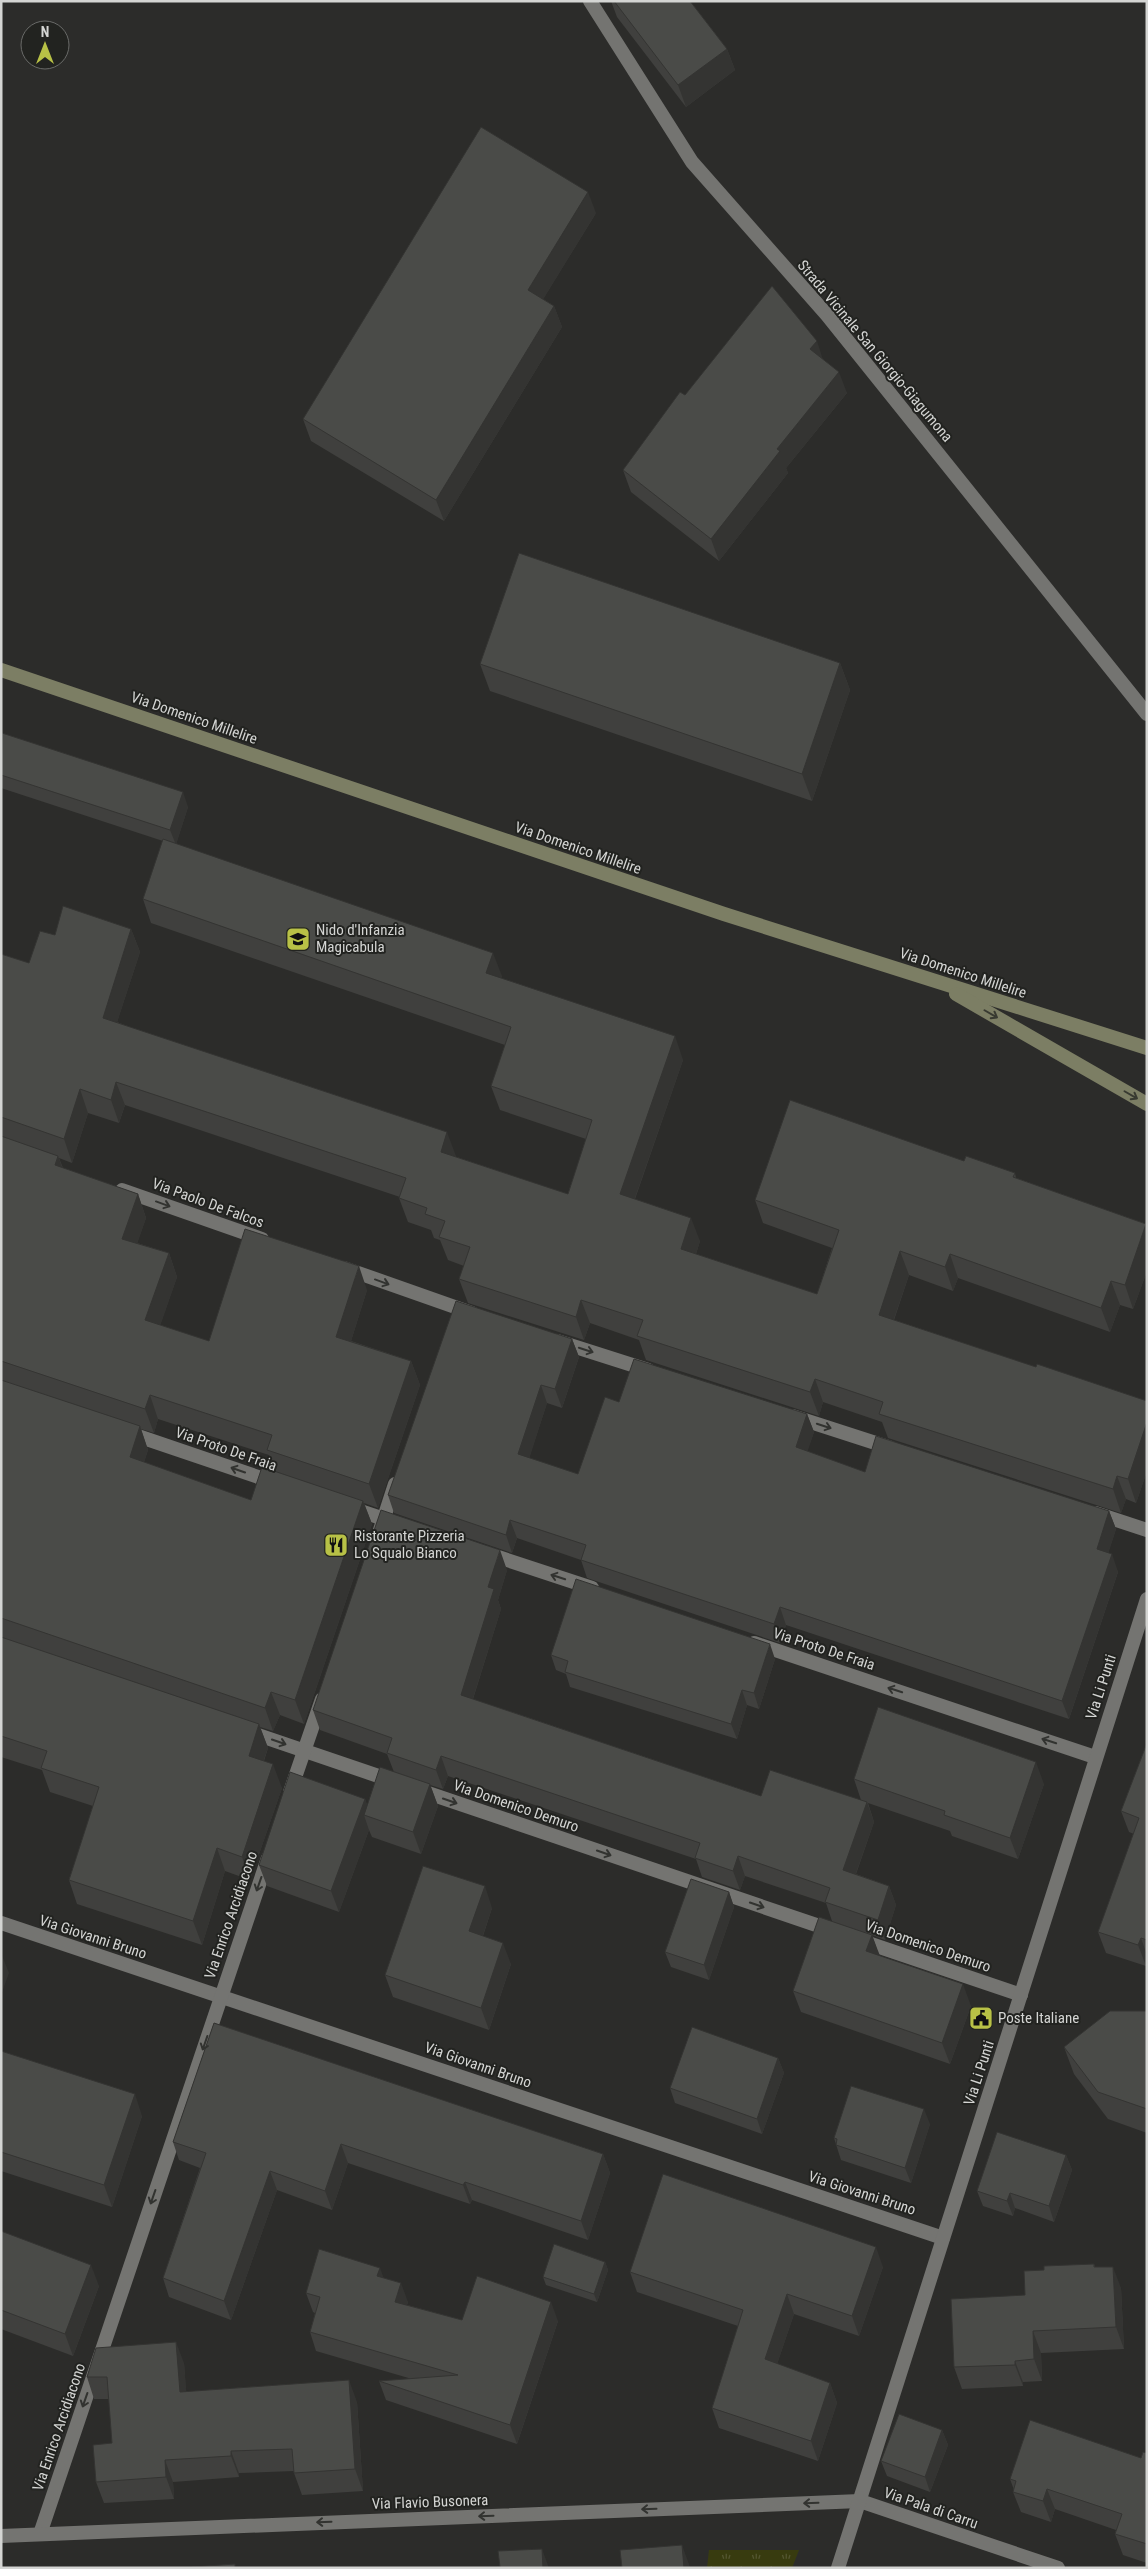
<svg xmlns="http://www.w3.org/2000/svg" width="1148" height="2569" viewBox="0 0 1148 2569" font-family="'Roboto Condensed',sans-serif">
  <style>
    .grass { fill: url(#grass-tufts) }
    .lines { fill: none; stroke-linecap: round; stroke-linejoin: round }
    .minor { stroke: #747471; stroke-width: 14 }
    .tertiary { stroke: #747471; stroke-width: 14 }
    .secondary { stroke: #7c7e64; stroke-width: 14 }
    .wall { fill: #40403e; fill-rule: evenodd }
    .shaded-wall { fill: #343432 }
    .building { fill: #4a4b48; stroke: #343432 }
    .oneway { stroke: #383a31 }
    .oneway2 { stroke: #323330 }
    .labels { text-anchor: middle; stroke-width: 4; stroke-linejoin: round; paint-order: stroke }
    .street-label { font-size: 15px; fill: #d4d5d3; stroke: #222320 }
    .poi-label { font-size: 15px; fill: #d4d5d3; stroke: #222320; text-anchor: start }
  </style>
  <defs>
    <pattern id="grass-tufts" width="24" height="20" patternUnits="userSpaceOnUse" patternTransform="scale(1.25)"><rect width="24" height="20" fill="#383b0f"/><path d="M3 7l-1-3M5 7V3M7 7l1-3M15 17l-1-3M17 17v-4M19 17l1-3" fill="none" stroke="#545631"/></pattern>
  </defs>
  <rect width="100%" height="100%" fill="#2c2c2a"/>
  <path class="grass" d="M709 2550H799L792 2568H707Z"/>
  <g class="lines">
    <g class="minor">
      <path d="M590 1 692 162 827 315 1147 714"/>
      <path d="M122 1190 262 1239"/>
      <path d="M344 1268 472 1313"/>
      <path d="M557 1341 648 1370"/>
      <path d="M792 1416 891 1448"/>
      <path d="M126 1432 276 1483"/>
      <path d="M351 1508 393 1522"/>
      <path d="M1095 1513 1147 1530"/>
      <path d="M380 1530 395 1484"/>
      <path d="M486 1553 592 1588"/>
      <path d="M754 1643 1095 1757"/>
      <path d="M246 1731 393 1781"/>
      <path d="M416 1789 834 1931"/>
      <path d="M290 1792 322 1699"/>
      <path d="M1 1923 943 2238"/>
      <path d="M859 1940 1021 1995"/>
      <path d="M40 2534 268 1858"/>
      <path d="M1 2536 860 2501 1058 2568"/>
    </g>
    <path class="tertiary" d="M838 2568 1147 1599"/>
    <g class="secondary">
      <path d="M1 670 724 914 1147 1048"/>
      <path d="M956 994 1147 1104"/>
    </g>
  </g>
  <g class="wall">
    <path d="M611 1H690L727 49 735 70 686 107 617 17Z"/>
    <path d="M596 213 543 299 554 306 562 327 444 521 311 441 303 419Z"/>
    <path d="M823 359 847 393 786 468 788 473 719 561 631 492 623 470 685 395Z"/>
    <path d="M840 663 850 690 812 801 490 691 480 664Z"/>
    <path d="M1 734 188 807 176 844 502 976 501 978 683 1060 635 1199 700 1241 696 1254 817 1294 832 1248 763 1223 755 1200 964 1161 1015 1173 1016 1178 1146 1224 1147 1271 1133 1309 1120 1305 1110 1332 958 1278 953 1291 909 1275 894 1320 1036 1367 1147 1401V1471L1136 1503 1126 1499 1121 1513 888 1438 882 1422 823 1402 819 1416 646 1360 639 1340 590 1323 584 1340 468 1303 459 1279 464 1266 448 1260 440 1240 434 1238 431 1230 408 1222 399 1198 400 1197 125 1105 119 1123 88 1113 72 1163 59 1158 63 1168 138 1194 146 1218 137 1243 169 1253 177 1277 160 1325 209 1341 367 1290 351 1341 411 1361 420 1385 378 1508 364 1503 372 1524 304 1724 280 1715 273 1731 260 1727 268 1748 264 1761 282 1788 250 1880 225 1871 202 1945 77 1904 69 1880 93 1806 50 1792 42 1770 1 1757V954L29 963 55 935 131 929 140 952 117 1022 456 1156V1157L568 1194 586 1139 500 1110 491 1086 505 1045 151 923 143 899 163 841 1 788ZM158 1419 269 1455 275 1471 251 1500 144 1462 148 1450 141 1429 154 1433Z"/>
    <path d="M572 1339 579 1357 562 1408 547 1403 529 1458 578 1474 619 1402 807 1414 814 1432 807 1451 865 1472 1109 1511 1116 1529 1108 1553 1118 1572 1069 1719 786 1625 780 1643 587 1578 581 1560 517 1538 512 1553 394 1513 388 1495Z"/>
    <path d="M507 1570 498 1600 501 1609 473 1699 761 1796 861 1800 854 1779 1044 1784 1018 1859 952 1836 950 1831 868 1803 874 1822 856 1874 889 1886 896 1905 885 1940 872 1935 879 1955 971 2006 950 2064 801 2012 793 1991 832 1921 826 1903 745 1876 740 1890 702 1877 696 1859 448 1776 443 1789 430 1785 438 1806 421 1854 372 1837 369 1830 339 1912 267 1886 259 1865 365 1799 367 1805 394 1772 387 1754 320 1730 313 1710Z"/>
    <path d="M551 1655 775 1659 759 1709 747 1705 737 1739 570 1687 566 1674 556 1670Z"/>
    <path d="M1147 1743V1964L1146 1966 1106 1953 1098 1932 1134 1834 1129 1832 1121 1811Z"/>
    <path d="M729 1892 734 1907 709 1980 671 1967 665 1952Z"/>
    <path d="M492 1908 483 1936 511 1964 489 2030 393 1997 385 1975Z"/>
    <path d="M1147 2011V2133L1108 2119 1074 2074 1064 2047Z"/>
    <path d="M214 2023 603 2154 610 2173 588 2240 472 2200 470 2204 348 2163 332 2210 277 2190 231 2320 169 2297 163 2278 200 2168 179 2160 173 2142Z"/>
    <path d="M1 2051 142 2116 112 2207 1 2171Z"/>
    <path d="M778 2058 784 2073 762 2134 675 2103 670 2088Z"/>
    <path d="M930 2124 911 2183 841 2160 834 2138Z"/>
    <path d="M1066 2155 1072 2170 1054 2222 1015 2208 1013 2216 983 2206 977 2191Z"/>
    <path d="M1 2231 99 2286 73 2356 1 2329Z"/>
    <path d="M605 2262 608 2270 597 2302 546 2285 543 2277Z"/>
    <path d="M1094 2264 1095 2267 1121 2288 1124 2349 1041 2353 1042 2381 1023 2382V2386L962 2389 954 2367 1025 2295 1044 2270Z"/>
    <path d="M883 2267 859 2336 794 2314 777 2364 830 2383 837 2403 818 2461 719 2428 712 2408 738 2326 637 2292 630 2272Z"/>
    <path d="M384 2278 408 2302 407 2305 462 2320 558 2321 517 2444 386 2400 379 2381 412 2379 316 2351 310 2332 315 2313 313 2312 306 2293Z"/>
    <path d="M184 2363 186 2392 357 2402 363 2491 302 2495 294 2473V2471L239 2473V2477L173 2482 174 2499 104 2503 96 2482 112 2443 109 2399H94L87 2377Z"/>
    <path d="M942 2430 948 2445 930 2492 887 2476 881 2461Z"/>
    <path d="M1147 2453V2563L1123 2555 1115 2534 1116 2530 1055 2509 1051 2522 1021 2512 1013 2492 1014 2490 1010 2479 1141 2458Z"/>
  </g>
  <g class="shaded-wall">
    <path d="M727 49 735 70 686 107 678 85Z"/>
    <path d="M588 192 596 213 536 311 528 290Z"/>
    <path d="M554 306 562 327 444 521 436 500Z"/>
    <path d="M817 341 824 363 810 349Z"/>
    <path d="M839 372 847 393 786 468 788 473 719 561 711 539 777 449Z"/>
    <path d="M840 663 850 690 812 801 802 774Z"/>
    <path d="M183 792 188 807 176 845 170 830Z"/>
    <path d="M131 929 140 952 111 1041 103 1018Z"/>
    <path d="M493 953 502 976 495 996 486 973Z"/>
    <path d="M675 1036 683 1060 628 1218 620 1194Z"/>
    <path d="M116 1082 125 1105 119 1123 111 1100Z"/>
    <path d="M80 1089 88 1113 72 1163 64 1139Z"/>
    <path d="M447 1132 456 1156 450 1176 441 1152Z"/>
    <path d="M58 1156 67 1180 55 1165Z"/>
    <path d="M138 1194 146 1218 131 1262 122 1239Z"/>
    <path d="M691 1218 700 1241 690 1273 681 1249Z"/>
    <path d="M1146 1224 1147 1271 1133 1309 1125 1285Z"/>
    <path d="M900 1251 909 1275 887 1339 879 1315Z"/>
    <path d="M169 1253 177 1277 154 1344 145 1320Z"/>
    <path d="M950 1254 958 1278 953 1291 945 1267Z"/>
    <path d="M359 1266 367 1290 345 1360 336 1337Z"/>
    <path d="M1111 1281 1120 1305 1110 1332 1101 1308Z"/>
    <path d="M581 1300 590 1323 584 1340 576 1317Z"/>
    <path d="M572 1339 579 1357 562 1408 555 1389Z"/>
    <path d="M411 1361 420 1385 378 1508 369 1484Z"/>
    <path d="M815 1379 823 1402 819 1416 810 1392Z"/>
    <path d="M541 1385 547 1403 525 1472 518 1454Z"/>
    <path d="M150 1395 158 1419 154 1433 145 1409Z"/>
    <path d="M807 1414 814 1432 803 1465 796 1447Z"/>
    <path d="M1147 1422V1471L1136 1503 1128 1479Z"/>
    <path d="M140 1426 148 1450 138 1481 130 1457Z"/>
    <path d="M1117 1476 1126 1499 1121 1513 1113 1489Z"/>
    <path d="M363 1501 372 1524 304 1724 295 1700Z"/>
    <path d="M1109 1511 1116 1529 1104 1567 1097 1549Z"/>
    <path d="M510 1520 517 1538 512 1553 506 1535Z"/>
    <path d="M500 1550 507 1570 498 1600 501 1609 468 1714 461 1695 488 1587Z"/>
    <path d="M1112 1554 1118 1572 1069 1719 1062 1701Z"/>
    <path d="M780 1607 786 1625 780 1643 774 1624Z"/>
    <path d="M770 1644 775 1659 759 1709 754 1693Z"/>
    <path d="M742 1690 747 1705 737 1739 731 1724Z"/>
    <path d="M271 1692 280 1715 273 1731 265 1708Z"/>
    <path d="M259 1724 268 1748 257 1779 249 1756Z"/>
    <path d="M441 1756 448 1776 443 1789 436 1770Z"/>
    <path d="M1036 1762 1044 1784 1018 1859 1010 1838Z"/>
    <path d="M273 1764 282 1788 250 1880 242 1857Z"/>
    <path d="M430 1784 438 1806 421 1854 413 1832Z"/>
    <path d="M365 1799 372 1818 364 1815 369 1830 339 1912 331 1891Z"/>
    <path d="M867 1802 874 1822 850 1890 843 1870Z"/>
    <path d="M217 1848 225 1871 202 1945 193 1921Z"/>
    <path d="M738 1856 745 1876 740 1890 733 1871Z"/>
    <path d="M485 1886 492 1908 477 1953 469 1931Z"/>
    <path d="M889 1886 896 1905 885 1940 878 1920Z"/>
    <path d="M729 1892 734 1907 709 1980 704 1965Z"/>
    <path d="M872 1935 880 1956 866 1951Z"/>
    <path d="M1141 1938 1147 1955V1964L1146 1966 1138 1945Z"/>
    <path d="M503 1943 511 1964 489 2030 481 2008Z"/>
    <path d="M1 1953 9 1973 1 1995Z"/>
    <path d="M963 1984 971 2006 950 2064 942 2043Z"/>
    <path d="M778 2058 784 2073 762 2134 757 2119Z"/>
    <path d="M135 2094 142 2116 112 2207 104 2185Z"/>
    <path d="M924 2109 930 2124 911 2183 905 2168Z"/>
    <path d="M341 2144 348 2163 332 2210 325 2191Z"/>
    <path d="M603 2154 610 2173 588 2240 581 2221Z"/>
    <path d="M1066 2155 1072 2170 1054 2222 1049 2206Z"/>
    <path d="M270 2171 277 2190 231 2320 224 2301Z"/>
    <path d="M465 2182 472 2200 470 2204 463 2185Z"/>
    <path d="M1010 2193 1015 2208 1013 2216 1007 2201Z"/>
    <path d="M876 2247 883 2267 859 2336 852 2316Z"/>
    <path d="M605 2262 608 2270 597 2302 594 2294Z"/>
    <path d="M91 2265 99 2286 73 2356 65 2334Z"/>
    <path d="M1113 2267 1121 2288 1124 2349 1116 2327Z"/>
    <path d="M380 2268 387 2287 377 2276Z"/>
    <path d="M401 2283 408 2302 402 2321 395 2302Z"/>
    <path d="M787 2294 794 2314 772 2379 765 2359Z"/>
    <path d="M551 2302 558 2321 517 2444 510 2425Z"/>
    <path d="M1033 2331 1041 2353 1042 2381 1034 2359Z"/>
    <path d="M176 2342 184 2363 188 2414 180 2392Z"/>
    <path d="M1015 2361 1023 2382V2386L1015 2365Z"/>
    <path d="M349 2380 357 2402 363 2491 355 2469Z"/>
    <path d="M830 2383 837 2403 818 2461 811 2441Z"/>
    <path d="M942 2430 948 2445 930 2492 925 2477Z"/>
    <path d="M231 2451 239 2473V2477L231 2456Z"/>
    <path d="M165 2460 173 2482 174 2499 166 2477Z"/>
    <path d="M1047 2489 1055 2509 1051 2522 1043 2501Z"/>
    <path d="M682 2545 690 2567V2568H684Z"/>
    <path d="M542 2549 549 2568H543Z"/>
  </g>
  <g class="building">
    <path d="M614 1H690L727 49 678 85Z"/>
    <path d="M481 127 588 192 528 290 554 306 436 500 303 419Z"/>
    <path d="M772 286 817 341 810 349 839 372 777 449 780 451 711 539 623 470 680 392 685 395Z"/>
    <path d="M519 553 840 663 802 774 480 664Z"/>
    <path d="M2 733 183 792 170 830 1 775Z"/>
    <path d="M163 839 493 953 486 973 675 1036 620 1194 691 1218 681 1249 817 1294 839 1230 755 1200 790 1100 964 1161 966 1156 1015 1173 1013 1177 1146 1224 1125 1285 1111 1281 1101 1308 950 1254 945 1267 900 1251 879 1315 1036 1367 1037 1364 1147 1401V1422L1128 1479 1117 1476 1113 1489 879 1414 883 1402 815 1379 810 1392 637 1336 643 1320 581 1300 576 1317 459 1279 470 1247 439 1237 445 1221 425 1214 427 1208 399 1198 406 1178 116 1082 111 1100 80 1089 64 1139 1 1117V954L29 963 40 931 55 935 63 906 131 929 103 1018 447 1132 441 1152 568 1194 592 1120 491 1086 511 1027 143 899Z"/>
    <path d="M1 1136 58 1156 55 1165 138 1194 122 1239 169 1253 145 1320 209 1341 245 1229 359 1266 336 1337 411 1361 369 1484 267 1450 272 1435 150 1395 145 1409 1 1361Z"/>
    <path d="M456 1301 572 1339 555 1389 541 1385 518 1454 578 1474 605 1397 619 1402 634 1359 807 1414 796 1447 865 1472 876 1436 1109 1511 1097 1549 1112 1554 1062 1701 780 1607 774 1624 581 1560 586 1545 510 1520 506 1535 388 1495Z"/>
    <path d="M1 1380 140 1426 130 1457 251 1500 262 1467 363 1501 295 1700 271 1692 265 1708 1 1618Z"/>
    <path d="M381 1510 500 1550 488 1587 494 1589 461 1695 761 1796 770 1770 867 1802 843 1870 889 1886 878 1920 825 1902 830 1888 738 1856 733 1871 695 1858 700 1843 441 1756 436 1770 387 1753 392 1738 313 1710Z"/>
    <path d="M576 1579 770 1644 754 1693 742 1690 731 1724 565 1672 568 1661 551 1655Z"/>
    <path d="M1 1637 259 1724 249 1756 273 1764 242 1857 217 1848 193 1921 69 1880 99 1787 41 1768 47 1751 1 1736Z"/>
    <path d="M878 1707 1036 1762 1010 1838 944 1815 945 1811 854 1779Z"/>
    <path d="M1147 1743V1940L1141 1938 1138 1945 1098 1932 1139 1818 1121 1811Z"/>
    <path d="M380 1767 430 1784 413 1832 364 1815Z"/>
    <path d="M290 1772 365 1799 331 1891 259 1865Z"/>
    <path d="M423 1866 485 1886 469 1931 503 1943 481 2008 385 1975Z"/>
    <path d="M691 1879 729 1892 704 1965 665 1952Z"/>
    <path d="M819 1917 872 1935 866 1951 963 1984 942 2043 793 1991Z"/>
    <path d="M1110 2011H1147V2109L1098 2092 1064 2047Z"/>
    <path d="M214 2023 603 2154 581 2221 465 2182 463 2185 341 2144 325 2191 270 2171 224 2301 163 2278 206 2153 173 2142Z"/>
    <path d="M692 2027 778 2058 757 2119 670 2088Z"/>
    <path d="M1 2051 135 2094 104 2185 1 2152Z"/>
    <path d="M851 2086 924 2109 905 2168 836 2145 837 2139 834 2138Z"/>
    <path d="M997 2132 1066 2155 1049 2206 1010 2193 1007 2201 977 2191Z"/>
    <path d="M663 2174 876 2247 852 2316 787 2294 765 2359 830 2383 811 2441 712 2408 743 2310 630 2272Z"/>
    <path d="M1 2231 91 2265 65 2334 1 2310Z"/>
    <path d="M554 2244 605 2262 594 2294 543 2277Z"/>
    <path d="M319 2249 380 2268 377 2276 401 2283 395 2302 462 2320 477 2276 551 2302 510 2425 379 2381 458 2375 310 2332 320 2297 306 2293Z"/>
    <path d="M1094 2264V2267H1113L1116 2327 1033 2331 1034 2359 1015 2361V2365L954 2367 951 2299 1025 2295 1024 2271 1044 2270V2266Z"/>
    <path d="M176 2342 180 2392 349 2380 355 2469 294 2473 292 2449 231 2451V2456L165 2460 166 2477 96 2482 93 2445 112 2443 107 2377H87L96 2348Z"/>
    <path d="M899 2414 942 2430 925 2477 881 2461Z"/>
    <path d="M1030 2420 1141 2458 1143 2452 1147 2453V2544L1115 2534 1122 2514 1047 2489 1043 2501 1013 2492 1016 2481 1010 2479Z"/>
    <path d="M682 2545 684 2568H622L620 2550Z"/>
    <path d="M542 2549 543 2568H487L500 2567 498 2551Z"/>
    <path d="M235 2564V2568H192V2567Z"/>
  </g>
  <defs><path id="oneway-shaft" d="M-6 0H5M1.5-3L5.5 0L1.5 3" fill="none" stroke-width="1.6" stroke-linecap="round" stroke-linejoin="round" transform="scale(1.25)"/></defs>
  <g class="oneway">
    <use href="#oneway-shaft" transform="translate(991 1014) rotate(30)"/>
    <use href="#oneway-shaft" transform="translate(1131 1095) rotate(30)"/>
  </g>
  <g class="oneway2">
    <use href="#oneway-shaft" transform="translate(163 1204) rotate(20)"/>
    <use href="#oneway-shaft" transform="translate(382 1282) rotate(20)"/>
    <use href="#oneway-shaft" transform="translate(586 1350) rotate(18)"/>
    <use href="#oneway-shaft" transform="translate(824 1426) rotate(18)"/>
    <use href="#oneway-shaft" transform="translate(238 1470) rotate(-161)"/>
    <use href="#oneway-shaft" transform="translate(558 1577) rotate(-162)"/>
    <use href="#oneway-shaft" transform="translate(895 1690) rotate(-162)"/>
    <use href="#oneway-shaft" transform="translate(1049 1741) rotate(-162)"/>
    <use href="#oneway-shaft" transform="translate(279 1742) rotate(19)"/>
    <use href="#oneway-shaft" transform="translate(450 1801) rotate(19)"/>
    <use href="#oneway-shaft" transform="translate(604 1853) rotate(19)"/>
    <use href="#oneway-shaft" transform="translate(259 1884) rotate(109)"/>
    <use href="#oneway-shaft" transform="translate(757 1905) rotate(19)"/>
    <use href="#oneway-shaft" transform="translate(205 2043) rotate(109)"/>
    <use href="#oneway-shaft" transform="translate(153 2197) rotate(109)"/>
    <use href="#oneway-shaft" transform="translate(85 2400) rotate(109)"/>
    <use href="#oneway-shaft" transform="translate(811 2503) rotate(178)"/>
    <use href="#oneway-shaft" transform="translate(649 2509) rotate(178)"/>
    <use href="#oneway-shaft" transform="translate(486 2516) rotate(178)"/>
    <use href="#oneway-shaft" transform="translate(324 2522) rotate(178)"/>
  </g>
  <defs>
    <g id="school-square" transform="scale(1.25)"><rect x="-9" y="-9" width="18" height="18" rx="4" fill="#b8c146" stroke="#222320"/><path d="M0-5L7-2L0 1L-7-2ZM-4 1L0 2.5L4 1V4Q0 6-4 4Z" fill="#111"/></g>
    <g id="restaurant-square" transform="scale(1.25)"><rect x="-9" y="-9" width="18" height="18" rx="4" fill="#b8c146" stroke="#222320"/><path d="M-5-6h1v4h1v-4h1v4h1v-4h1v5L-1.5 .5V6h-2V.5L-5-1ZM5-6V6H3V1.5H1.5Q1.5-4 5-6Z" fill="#111"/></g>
    <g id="civic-square" transform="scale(1.25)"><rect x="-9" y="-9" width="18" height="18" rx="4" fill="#b8c146" stroke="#222320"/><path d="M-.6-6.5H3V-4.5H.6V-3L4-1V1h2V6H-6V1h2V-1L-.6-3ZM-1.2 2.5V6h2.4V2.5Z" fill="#111"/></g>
  </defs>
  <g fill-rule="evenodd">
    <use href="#school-square" x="298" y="939"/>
    <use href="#restaurant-square" x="336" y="1545"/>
    <use href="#civic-square" x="981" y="2018"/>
  </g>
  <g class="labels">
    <g class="street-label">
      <text transform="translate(875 351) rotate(50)" y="5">Strada Vicinale San Giorgio-Giagumona</text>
      <text transform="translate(194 718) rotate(19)" y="5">Via Domenico Millelire</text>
      <text transform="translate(578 848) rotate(19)" y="5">Via Domenico Millelire</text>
      <text transform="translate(963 973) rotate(18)" y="5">Via Domenico Millelire</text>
      <text transform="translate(208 1203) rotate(20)" y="5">Via Paolo De Falcos</text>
      <text transform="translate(226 1449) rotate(19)" y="5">Via Proto De Fraia</text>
      <text transform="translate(824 1649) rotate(18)" y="5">Via Proto De Fraia</text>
      <text transform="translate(1101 1687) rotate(-72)" y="5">Via Li Punti</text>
      <text transform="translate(516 1806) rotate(19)" y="5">Via Domenico Demuro</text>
      <text transform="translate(231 1915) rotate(-71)" y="5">Via Enrico Arcidiacono</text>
      <text transform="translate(93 1937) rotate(18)" y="5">Via Giovanni Bruno</text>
      <text transform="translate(928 1946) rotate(19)" y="5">Via Domenico Demuro</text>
      <text transform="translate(478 2065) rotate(19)" y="5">Via Giovanni Bruno</text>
      <text transform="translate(979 2073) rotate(-72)" y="5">Via Li Punti</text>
      <text transform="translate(862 2193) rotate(18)" y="5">Via Giovanni Bruno</text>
      <text transform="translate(59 2427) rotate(-71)" y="5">Via Enrico Arcidiacono</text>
      <text transform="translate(430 2502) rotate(-2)" y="5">Via Flavio Busonera</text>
      <text transform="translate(931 2508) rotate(19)" y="5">Via Pala di Carru</text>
    </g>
    <g class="poi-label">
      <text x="316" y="935">Nido d'Infanzia<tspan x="316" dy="17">Magicabula</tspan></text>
      <text x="354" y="1541">Ristorante Pizzeria<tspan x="354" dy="17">Lo Squalo Bianco</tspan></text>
      <text x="998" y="2023">Poste Italiane</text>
    </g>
  </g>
  <rect width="1148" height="2569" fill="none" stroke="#d4d5d3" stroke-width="5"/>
  <g transform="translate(45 45)"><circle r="24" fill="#222320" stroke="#696a68"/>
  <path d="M0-4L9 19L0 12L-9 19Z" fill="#b8c146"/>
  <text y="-8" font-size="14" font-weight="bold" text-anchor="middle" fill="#d4d5d3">N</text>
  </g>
</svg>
